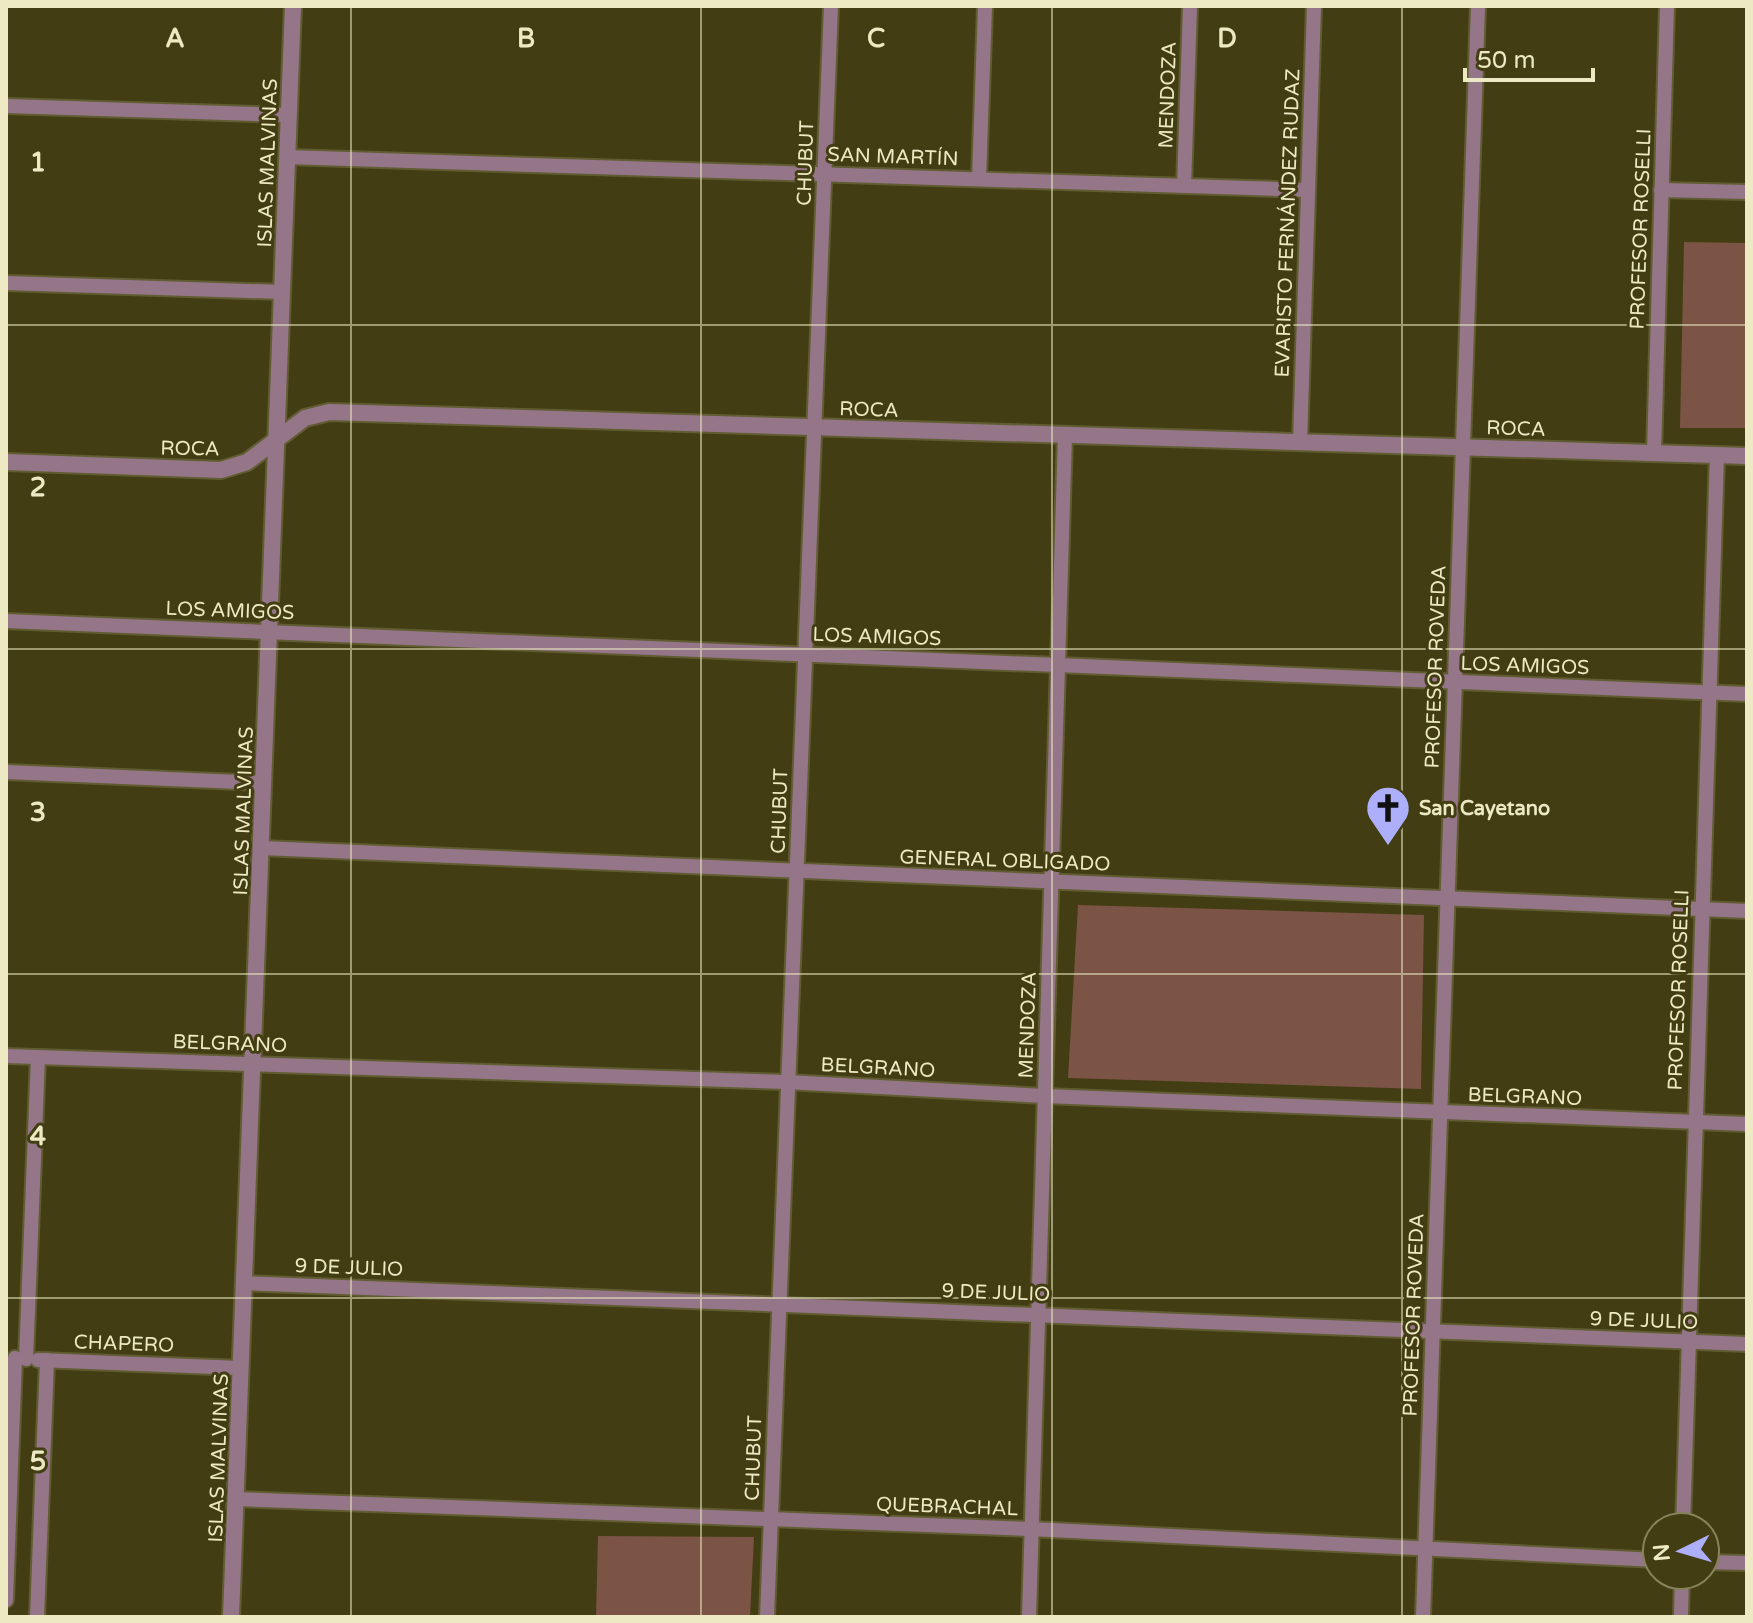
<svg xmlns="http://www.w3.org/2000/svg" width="1753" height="1623" viewBox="0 0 1753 1623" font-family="'Varela Round',sans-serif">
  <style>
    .green { fill: #7b5445 }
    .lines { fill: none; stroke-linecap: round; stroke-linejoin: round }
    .minor-casing { stroke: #615c32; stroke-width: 18 }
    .tertiary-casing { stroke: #615c32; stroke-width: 20 }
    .minor { stroke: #947688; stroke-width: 14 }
    .tertiary { stroke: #947688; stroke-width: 16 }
    .grid { fill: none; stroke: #ede9c2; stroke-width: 2; stroke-opacity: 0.55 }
    .labels { text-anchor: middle; stroke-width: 6; stroke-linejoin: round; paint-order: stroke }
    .street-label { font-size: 20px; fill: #ede9c2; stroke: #423d13 }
    .poi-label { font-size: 20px; font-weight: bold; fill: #ede9c2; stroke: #423d13; text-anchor: start }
    .grid-label { font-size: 26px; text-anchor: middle; font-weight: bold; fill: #ede9c2; stroke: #423d13; stroke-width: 6; stroke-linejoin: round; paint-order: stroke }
  </style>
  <rect width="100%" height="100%" fill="#423d13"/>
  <g class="green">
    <path d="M1684 242 1747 243V428H1680Z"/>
    <path d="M1078 905 1424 915 1421 1089 1068 1078Z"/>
    <path d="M598 1536 754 1537 750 1617H596Z"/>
  </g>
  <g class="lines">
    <g class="minor-casing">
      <g id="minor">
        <path d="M6 106 288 115"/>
        <path d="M287 157 1307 190"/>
        <path d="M979 179 985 6"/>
        <path d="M1184 186 1190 6"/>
        <path d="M1661 190 1747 192"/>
        <path d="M6 283 282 292"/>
        <path d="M1300 442 1314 6"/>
        <path d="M1654 452 1667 6"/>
        <path d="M6 621 1747 694"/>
        <path d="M6 772 263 783"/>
        <path d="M262 848 1747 911"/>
        <path d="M6 1056 787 1082 1045 1096 1747 1124"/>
        <path d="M244 1283 1747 1344"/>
        <path d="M26 1359 38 1057"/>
        <path d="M38 1360 241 1368"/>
        <path d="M236 1499 1031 1529 1657 1560"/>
        <path d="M1683 1527 1717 455"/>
        <path d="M1705 1562 1747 1563"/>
        <path d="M6 1600 15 1358"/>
        <path d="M37 1617 47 1360"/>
        <path d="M767 1617 831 6"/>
        <path d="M1029 1617 1065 435"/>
        <path d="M1423 1617 1478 6"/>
        <path d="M1681 1617 1682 1575"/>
      </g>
    </g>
    <g class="tertiary-casing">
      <g id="tertiary">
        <path d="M6 462 221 470 247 462 305 418 329 412 1747 456"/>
        <path d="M231 1617 293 6"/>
      </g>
    </g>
    <use href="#minor" class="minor"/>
    <use href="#tertiary" class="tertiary"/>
  </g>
  <path class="grid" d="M351 6V1617M701 6V1617M1052 6V1617M1402 6V1617M6 325H1747M6 649H1747M6 974H1747M6 1298H1747"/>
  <defs>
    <g id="church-pin" transform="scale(2.3)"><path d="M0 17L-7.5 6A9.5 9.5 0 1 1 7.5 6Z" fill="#adaffb" stroke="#423d13"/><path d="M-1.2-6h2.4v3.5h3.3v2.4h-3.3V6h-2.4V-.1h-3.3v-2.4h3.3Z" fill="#111"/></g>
  </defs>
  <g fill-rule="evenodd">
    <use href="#church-pin" x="1388" y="808"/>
  </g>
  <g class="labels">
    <g class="street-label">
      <text transform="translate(1167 95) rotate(-88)" y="7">MENDOZA</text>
      <text transform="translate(893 156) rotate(2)" y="7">SAN MARTÍN</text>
      <text transform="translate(267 163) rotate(-88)" y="7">ISLAS MALVINAS</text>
      <text transform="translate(805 163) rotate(-88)" y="7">CHUBUT</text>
      <text transform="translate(1287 223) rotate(-88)" y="7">EVARISTO FERNÁNDEZ RUDAZ</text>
      <text transform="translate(1640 229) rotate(-88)" y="7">PROFESOR ROSELLI</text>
      <text transform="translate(869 409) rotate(2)" y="7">ROCA</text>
      <text transform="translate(1516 428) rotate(2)" y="7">ROCA</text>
      <text transform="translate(190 448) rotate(1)" y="7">ROCA</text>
      <text transform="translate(230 610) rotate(2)" y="7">LOS AMIGOS</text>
      <text transform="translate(877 636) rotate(2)" y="7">LOS AMIGOS</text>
      <text transform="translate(1525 665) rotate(2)" y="7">LOS AMIGOS</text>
      <text transform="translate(1435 667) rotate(-88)" y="7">PROFESOR ROVEDA</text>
      <text transform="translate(243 811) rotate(-88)" y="7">ISLAS MALVINAS</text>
      <text transform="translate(779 811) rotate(-88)" y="7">CHUBUT</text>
      <text transform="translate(1005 860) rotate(2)" y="7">GENERAL OBLIGADO</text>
      <text transform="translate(1678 990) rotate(-88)" y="7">PROFESOR ROSELLI</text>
      <text transform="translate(1027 1025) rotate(-88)" y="7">MENDOZA</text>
      <text transform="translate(230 1043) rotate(2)" y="7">BELGRANO</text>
      <text transform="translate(878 1067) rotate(3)" y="7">BELGRANO</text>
      <text transform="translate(1525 1096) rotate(2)" y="7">BELGRANO</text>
      <text transform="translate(349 1267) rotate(2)" y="7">9 DE JULIO</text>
      <text transform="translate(996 1292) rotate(2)" y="7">9 DE JULIO</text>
      <text transform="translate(1413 1315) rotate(-88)" y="7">PROFESOR ROVEDA</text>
      <text transform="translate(1644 1320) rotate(2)" y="7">9 DE JULIO</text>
      <text transform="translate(124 1343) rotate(2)" y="7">CHAPERO</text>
      <text transform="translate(218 1458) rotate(-88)" y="7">ISLAS MALVINAS</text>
      <text transform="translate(753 1458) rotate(-88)" y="7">CHUBUT</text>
      <text transform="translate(947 1506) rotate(2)" y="7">QUEBRACHAL</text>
    </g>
    <g class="poi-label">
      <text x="1419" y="815">San Cayetano</text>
    </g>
  </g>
  <g class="grid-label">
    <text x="175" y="47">A</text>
    <text x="526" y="47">B</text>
    <text x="876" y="47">C</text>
    <text x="1227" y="47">D</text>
    <text x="38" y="171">1</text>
    <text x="38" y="496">2</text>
    <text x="38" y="821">3</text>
    <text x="38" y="1145">4</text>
    <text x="38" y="1470">5</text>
  </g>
  <rect width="1753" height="1623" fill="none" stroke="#ede9c2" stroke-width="16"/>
  <g transform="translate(1681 1551) rotate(265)"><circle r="38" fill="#423d13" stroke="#868259" stroke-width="2"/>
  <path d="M0-6L14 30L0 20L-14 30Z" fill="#adaffb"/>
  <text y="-12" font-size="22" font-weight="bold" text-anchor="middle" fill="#ede9c2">N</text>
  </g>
  <path d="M1465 68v12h128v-12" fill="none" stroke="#ede9c2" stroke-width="4"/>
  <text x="1477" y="68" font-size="24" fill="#ede9c2" stroke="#423d13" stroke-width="6" paint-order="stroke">50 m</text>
</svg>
